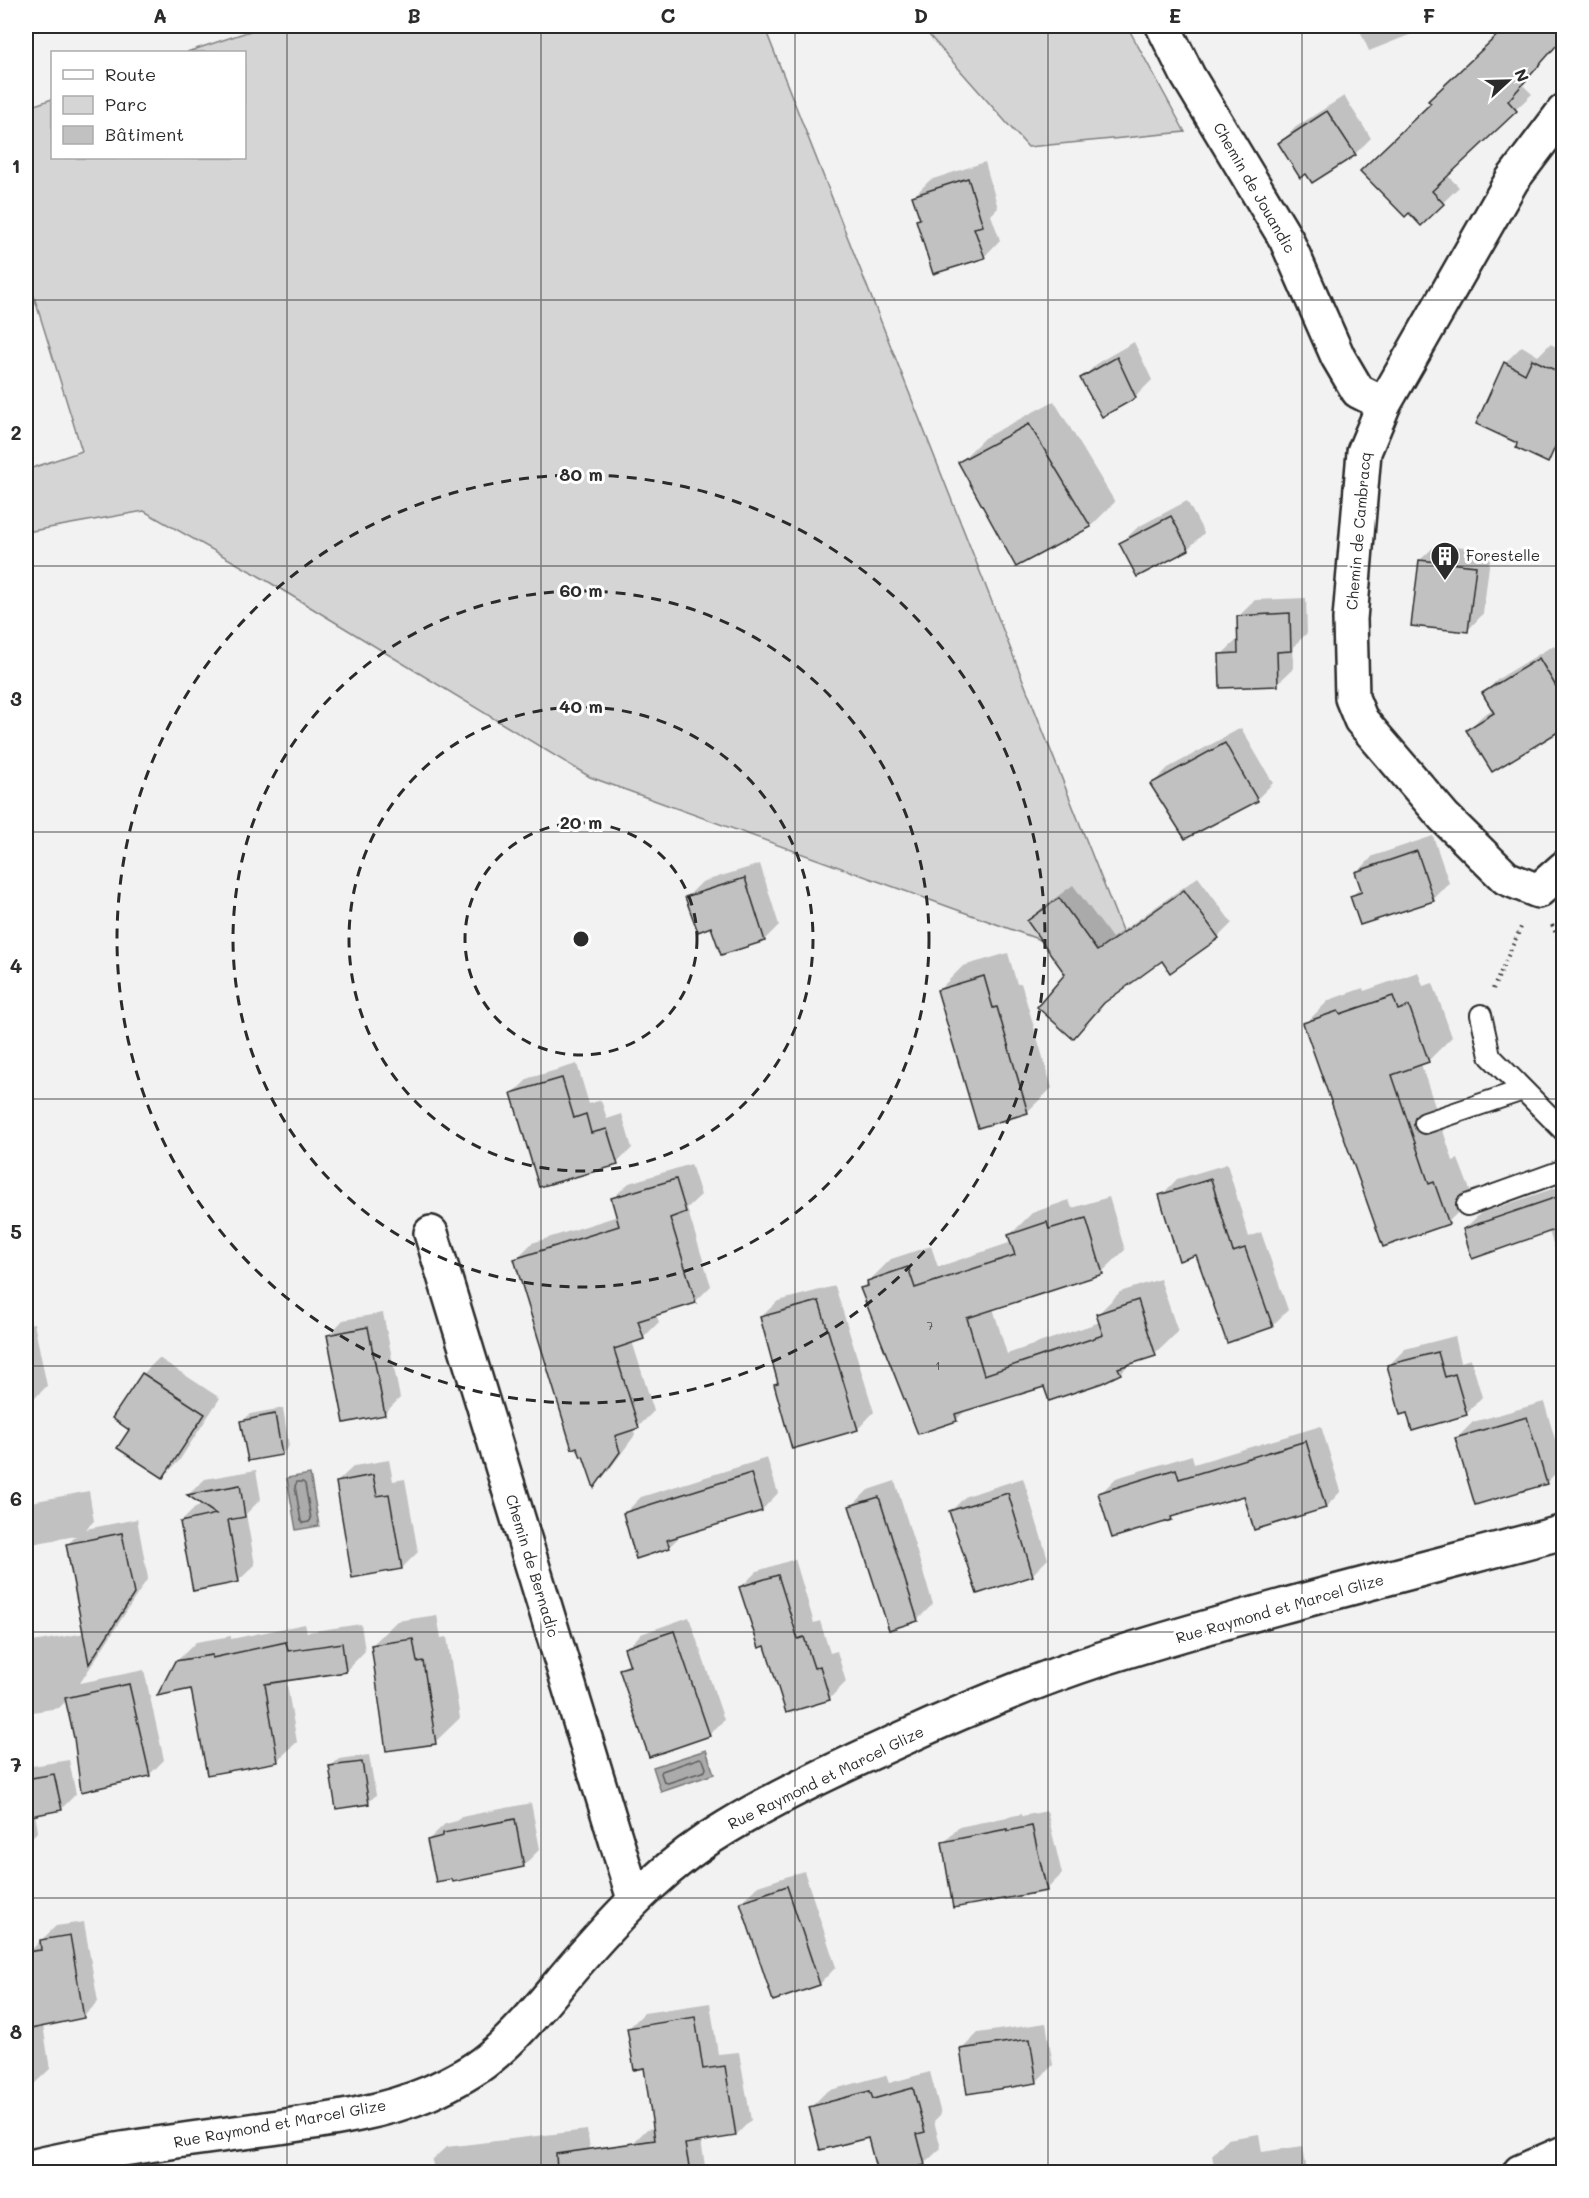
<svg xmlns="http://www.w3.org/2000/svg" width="1589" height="2198" viewBox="0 0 1589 2198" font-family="Mali,sans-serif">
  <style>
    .green { fill: #d5d5d5; stroke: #808080; stroke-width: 1.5 }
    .water { fill: #ababab; stroke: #787878; stroke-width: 1.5 }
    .shadow { fill: #0003 }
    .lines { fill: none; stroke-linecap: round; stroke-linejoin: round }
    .shore { stroke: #5e5e5e; stroke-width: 1.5 }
    .building { fill: #c1c1c1; stroke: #2b2b2b; stroke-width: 1.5 }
    .service-casing { stroke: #2b2b2b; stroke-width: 24 }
    .minor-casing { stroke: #2b2b2b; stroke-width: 38 }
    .path { stroke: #2b2b2b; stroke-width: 4; stroke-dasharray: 1.5 4.5; stroke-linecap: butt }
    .service { stroke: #fff; stroke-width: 20 }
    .minor { stroke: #fff; stroke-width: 33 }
    .grid { fill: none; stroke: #2b2b2b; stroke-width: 1.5; stroke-opacity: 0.55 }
    .ring { fill: none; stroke: #2b2b2b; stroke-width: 3; stroke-dasharray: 10 8 }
    .labels { text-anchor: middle; stroke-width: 6; stroke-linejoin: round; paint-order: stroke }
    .number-label { font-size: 12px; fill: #505050 }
    .street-label { font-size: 15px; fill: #2b2b2b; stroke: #fff }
    .poi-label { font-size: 15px; fill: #2b2b2b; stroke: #fff; text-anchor: start }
    .centre { fill: #2b2b2b; stroke: #fff; stroke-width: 3 }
    .ring-label { font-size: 18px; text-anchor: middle; font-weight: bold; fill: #2b2b2b; stroke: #fff; stroke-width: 6; stroke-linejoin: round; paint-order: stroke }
    .neatline { fill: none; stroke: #2b2b2b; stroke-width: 2 }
    .grid-label { font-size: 20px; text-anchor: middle; font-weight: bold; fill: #2b2b2b }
  </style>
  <rect width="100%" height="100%" fill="#f2f2f2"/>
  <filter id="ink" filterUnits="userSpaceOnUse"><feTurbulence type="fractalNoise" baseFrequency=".0167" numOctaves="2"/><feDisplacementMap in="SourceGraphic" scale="12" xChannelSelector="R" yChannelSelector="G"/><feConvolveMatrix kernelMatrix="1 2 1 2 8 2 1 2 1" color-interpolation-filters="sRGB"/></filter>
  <g filter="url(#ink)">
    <g class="green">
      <path d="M265 26H764L1140 976 590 777 264 579 144 511 26 532V470L82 451 26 271V108L52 99V158H244V52H187Z"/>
      <path d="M921 26H1127L1185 132 1028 147Z"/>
    </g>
    <g class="water">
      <path d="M310 1474 319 1526 296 1530 287 1478Z"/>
      <path d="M706 1750 714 1774 661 1792 653 1767Z"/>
    </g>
    <g class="shadow">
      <path d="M1358 26H1432L1369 51Z"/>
      <path d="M1508 26H1564V38L1522 84 1532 94 1447 175 1459 187 1421 224 1432 103 1446 85Z"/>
      <path d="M1344 96 1371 138 1355 154 1280 143 1296 127Z"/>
      <path d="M985 162 998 208 991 215 1000 240 984 257 918 221 921 218 914 196 930 180Z"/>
      <path d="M1134 342 1152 380 1136 396 1103 414 1082 378 1099 362Z"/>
      <path d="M1550 344 1564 350V423L1557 436 1478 424 1505 363 1522 346 1538 356Z"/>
      <path d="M1054 401 1115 502 1091 526 1017 565 959 463 984 438Z"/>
      <path d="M1187 501 1204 533 1188 549 1121 543 1138 527Z"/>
      <path d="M1437 544 1491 550 1483 614 1467 631 1420 560Z"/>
      <path d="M1306 598 1307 633 1293 647 1294 668 1277 684 1221 655 1239 638V616L1255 600Z"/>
      <path d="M1554 645 1564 661V725L1558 731 1468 730 1482 716 1493 709 1484 693 1498 679Z"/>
      <path d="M1241 728 1273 783 1257 799 1152 784 1168 768Z"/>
      <path d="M1433 836 1449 883 1433 900 1352 896 1362 886 1357 873 1373 856Z"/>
      <path d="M760 864 779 925 764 940 712 925 687 897 702 882Z"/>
      <path d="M1198 877 1232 923 1218 937 1170 971 1162 959 1067 974 1029 921 1043 907 1073 885 1112 938Z"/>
      <path d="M1008 953 1017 984 1021 983 1052 1088 1027 1112 939 990 963 966Z"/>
      <path d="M1418 972 1423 986 1433 983 1452 1037 1428 1061 1421 1064 1453 1161 1458 1159 1473 1198 1448 1222 1305 1024 1329 1000 1363 988 1364 991Z"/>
      <path d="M577 1064 589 1104 601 1100 607 1119 622 1114 632 1148 617 1163 513 1093 529 1078Z"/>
      <path d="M691 1164 701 1195 687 1208 711 1286 695 1302 656 1314 659 1322 643 1338 632 1341 654 1411 638 1427 633 1429 635 1435 609 1470 594 1485 516 1259 532 1243 618 1216 613 1198 629 1183Z"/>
      <path d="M1227 1164 1249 1237 1261 1232 1288 1310 1272 1326 1197 1253 1161 1196 1177 1179Z"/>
      <path d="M1564 1185V1278L1549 1231 1464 1229 1481 1213Z"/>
      <path d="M1109 1197 1125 1250 1102 1272 993 1308 1007 1354 1100 1322 1098 1314 1120 1292 1160 1279 1178 1332 1155 1354 1131 1362 1121 1373 1102 1381 1045 1385 967 1409 956 1420 861 1289 891 1259 931 1246 938 1267 1012 1242 1009 1236 1032 1213 1069 1200 1072 1208Z"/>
      <path d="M835 1286 874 1412 858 1429 793 1447 775 1384 779 1381 761 1317 778 1301Z"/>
      <path d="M383 1313 400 1398 384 1414 328 1336 343 1320Z"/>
      <path d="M34 1323 47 1386 31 1402 26 1403V1324Z"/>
      <path d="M1455 1336 1461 1362 1471 1359 1482 1397 1466 1414 1389 1365 1405 1349Z"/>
      <path d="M159 1358 220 1398 179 1461 163 1477 131 1429 114 1418 143 1374Z"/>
      <path d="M1544 1402 1563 1466 1547 1482 1476 1503 1457 1438 1473 1422Z"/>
      <path d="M283 1408 289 1446 282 1454 242 1422 250 1414Z"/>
      <path d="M1321 1426 1341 1491 1326 1507 1245 1495 1175 1515 1171 1518 1100 1494 1116 1478 1192 1455 1194 1464Z"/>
      <path d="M767 1458 778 1493 762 1510 682 1534 669 1547 624 1514 641 1497Z"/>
      <path d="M389 1460 393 1481 405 1479 418 1552 402 1568 337 1482 354 1466Z"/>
      <path d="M256 1470 261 1499 246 1514 255 1565 238 1581 181 1522 197 1506 204 1505 189 1494 205 1479Z"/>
      <path d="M1023 1478 1048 1559 1032 1575 951 1511 966 1496Z"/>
      <path d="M895 1481 933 1604 917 1620 851 1507 868 1490Z"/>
      <path d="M89 1491 94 1521 86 1529 137 1519 148 1578 80 1683 144 1670 164 1760 149 1775 75 1738 67 1700 59 1708 26 1713V1633L27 1643 85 1633 68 1544 76 1536 26 1545V1503Z"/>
      <path d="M795 1559 814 1623 820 1621 830 1653 837 1651 846 1682 830 1698 787 1711 766 1644 741 1587 757 1571Z"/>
      <path d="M437 1615 441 1638 447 1637 460 1718 435 1742 372 1645 397 1621Z"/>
      <path d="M689 1617 724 1720 709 1735 621 1670 630 1661 626 1649 641 1634Z"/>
      <path d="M305 1624 307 1632 361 1624 365 1651 346 1671 286 1679 297 1742 277 1761 192 1687 176 1662 196 1642 231 1636V1639Z"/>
      <path d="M369 1755 376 1795 368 1803 331 1766 339 1759Z"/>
      <path d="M69 1760 76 1794 61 1809 35 1814 38 1831 26 1844V1767Z"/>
      <path d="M531 1803 540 1849 524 1865 454 1880 428 1840 445 1824 457 1821 461 1817Z"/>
      <path d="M1047 1811 1062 1874 1047 1889 944 1843 959 1827 1022 1814V1816Z"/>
      <path d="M804 1871 836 1967 820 1984 774 1999 741 1902 758 1886Z"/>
      <path d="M84 1922 98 2002 83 2017 43 2025 50 2069 35 2083 26 2085V1951H30L56 1926Z"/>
      <path d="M710 2003 718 2054 739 2052 751 2120 736 2135 701 2140 706 2172H636L632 2144 647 2129 655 2128 645 2066 629 2028 644 2013Z"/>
      <path d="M1046 2023 1053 2065 1037 2081 962 2049 978 2033Z"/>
      <path d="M930 2072 941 2114 934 2121 941 2148 924 2164 891 2172H879L869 2136 811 2107 827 2091 886 2075 889 2083Z"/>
      <path d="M587 2130 592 2162 582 2172H434L432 2160 446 2147Z"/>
      <path d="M1259 2134 1262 2152 1303 2146 1307 2172H1208L1214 2166 1212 2155 1227 2139Z"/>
    </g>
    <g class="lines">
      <g class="shore">
        <path d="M297 1482H303L305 1484 311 1519 309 1522 303 1523 301 1521 295 1486Z"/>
        <path d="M700 1758 703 1760 706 1768 705 1771 668 1783 664 1782 661 1773 662 1771Z"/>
      </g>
    </g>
    <g class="building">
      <path d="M1507 26H1563V38L1508 101 1517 111 1432 191 1444 204 1421 226 1409 213 1405 217 1360 171 1431 103 1428 101Z"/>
      <path d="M1327 111 1356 155 1312 183 1306 174 1300 178 1278 143Z"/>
      <path d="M968 178 983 226 974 228 985 258 933 274 916 220 920 219 912 196Z"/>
      <path d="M1117 357 1136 398 1102 417 1080 378Z"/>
      <path d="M1532 359 1563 374V429L1548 463 1516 448 1517 443 1476 424 1504 362 1525 374Z"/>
      <path d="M1029 424 1091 527 1016 567 958 462Z"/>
      <path d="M1171 516 1189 550 1137 577 1119 543Z"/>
      <path d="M1419 560 1476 566 1468 632 1411 626Z"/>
      <path d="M1290 613 1291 651 1277 652 1278 686 1220 688 1219 654 1238 653 1237 616Z"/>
      <path d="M1539 658 1563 698V729L1492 772 1466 730 1494 713 1482 693Z"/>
      <path d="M1225 743 1258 801 1185 839 1150 784Z"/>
      <path d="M1417 851 1434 901 1360 925 1350 896 1362 892 1355 872Z"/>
      <path d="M745 878 765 941 721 955 711 927 698 932 685 897Z"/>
      <path d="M1184 890 1219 938 1170 973 1162 961 1104 1003 1073 1039 1037 1007 1065 974 1027 921 1059 898 1097 951Z"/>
      <path d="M984 976 993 1008 997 1007 1028 1113 978 1128 937 990Z"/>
      <path d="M1393 996 1398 1010 1409 1006 1429 1062 1392 1075 1429 1184 1434 1182 1449 1224 1383 1247 1303 1023 1338 1011 1340 1014Z"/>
      <path d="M562 1078 574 1118 586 1114 591 1133 607 1129 618 1165 539 1187 511 1093Z"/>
      <path d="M676 1179 686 1212 670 1218 696 1303 638 1321 644 1339 614 1349 639 1428 615 1436 620 1452 594 1488 583 1456 581 1457 577 1447 572 1449 514 1259 619 1226 611 1198Z"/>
      <path d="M1211 1179 1233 1252 1245 1248 1273 1327 1227 1343 1196 1255 1179 1261 1159 1195Z"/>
      <path d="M1563 1195V1227L1472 1259 1463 1229Z"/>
      <path d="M1086 1218 1103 1274 967 1318 984 1375 1103 1335 1096 1314 1138 1300 1156 1356 1118 1368 1121 1374 1102 1383 1049 1401 1044 1387 955 1414 957 1421 918 1434 860 1288 868 1286 867 1281 908 1267 915 1288 1015 1255 1008 1235 1047 1222 1049 1229Z"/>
      <path d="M819 1301 858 1430 792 1449 774 1384 778 1383 760 1317Z"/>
      <path d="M368 1327 385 1415 344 1423 327 1335Z"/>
      <path d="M1438 1352 1445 1377 1455 1374 1467 1415 1412 1431 1407 1413 1400 1415 1387 1365Z"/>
      <path d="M142 1373 205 1414 163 1478 117 1448 129 1430 112 1418Z"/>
      <path d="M275 1414 282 1455 248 1461 240 1421Z"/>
      <path d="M1527 1417 1547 1484 1475 1505 1455 1438Z"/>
      <path d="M1306 1441 1326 1508 1254 1530 1244 1496 1171 1517 1172 1520 1112 1538 1098 1493 1176 1469 1179 1479Z"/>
      <path d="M751 1473 762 1511 667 1540 670 1548 636 1559 623 1513Z"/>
      <path d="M373 1475 377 1496 389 1494 402 1569 352 1578 336 1482Z"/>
      <path d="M240 1485 245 1517 228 1520 239 1582 193 1591 180 1522 216 1514 187 1495Z"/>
      <path d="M1008 1493 1033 1576 977 1594 949 1511Z"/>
      <path d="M879 1497 918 1621 889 1630 849 1506Z"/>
      <path d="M122 1533 134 1594 89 1664 66 1544Z"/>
      <path d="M778 1575 798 1639 804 1637 814 1668 820 1666 830 1700 786 1713 765 1646 759 1648 739 1587Z"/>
      <path d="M674 1631 710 1736 649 1757 619 1669 630 1666 624 1648Z"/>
      <path d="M413 1639 417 1662 423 1661 436 1744 386 1751 371 1645Z"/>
      <path d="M286 1642 288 1651 342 1643 346 1672 265 1684 278 1762 207 1775 191 1689 157 1696 175 1661 212 1655V1658Z"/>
      <path d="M129 1684 150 1776 81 1792 74 1738 65 1698Z"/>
      <path d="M362 1762 369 1804 336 1809 329 1766Z"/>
      <path d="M54 1774 62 1810 26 1817V1779Z"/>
      <path d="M515 1819 524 1867 453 1882 452 1879 436 1882 427 1840 443 1836V1833Z"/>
      <path d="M1032 1826 1047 1891 953 1908 942 1842 1007 1829V1831Z"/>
      <path d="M787 1886 820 1985 773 2001 740 1902Z"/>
      <path d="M70 1935 84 2018 26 2030V1952L41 1950 40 1940Z"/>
      <path d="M695 2017 703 2069 725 2066 736 2136 685 2144 690 2172H557L556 2154 655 2140 644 2068 634 2070 627 2028Z"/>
      <path d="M1030 2039 1037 2083 967 2094 960 2049Z"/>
      <path d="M913 2088 925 2132 917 2134 925 2165 897 2172H877L868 2138 820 2150 809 2107 870 2091 873 2099Z"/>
    </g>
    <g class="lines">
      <g class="service-casing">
        <g id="service">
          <path d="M1481 1015 1490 1056 1564 1131"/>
          <path d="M1425 1123 1523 1090"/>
          <path d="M1467 1205 1564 1170"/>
        </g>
      </g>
      <g class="minor-casing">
        <g id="minor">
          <path d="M1163 26 1188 76 1286 239 1338 357 1358 391 1384 404"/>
          <path d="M1564 111 1512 180 1384 404 1364 452 1350 619 1352 698 1361 720 1444 817 1506 878 1538 891 1564 868"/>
          <path d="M431 1233 634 1899"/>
          <path d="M26 2168C108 2148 195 2139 279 2127 329 2120 382 2113 429 2093 449 2084 471 2073 488 2059 524 2030 551 1992 581 1958 624 1909 670 1860 727 1827 780 1795 838 1768 895 1742 962 1711 1031 1682 1101 1659 1254 1611 1409 1573 1564 1532"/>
          <path d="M1520 2172 1564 2153"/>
        </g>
      </g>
      <g class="path">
        <path d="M1552 925 1564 950"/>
        <path d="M1493 989 1522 925"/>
      </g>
      <use href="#service" class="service"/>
      <use href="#minor" class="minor"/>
    </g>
  </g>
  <path class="grid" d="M287 26V2172M541 26V2172M795 26V2172M1048 26V2172M1302 26V2172M26 300H1564M26 566H1564M26 832H1564M26 1099H1564M26 1366H1564M26 1632H1564M26 1898H1564"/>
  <g class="ring">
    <circle cx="581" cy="939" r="116"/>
    <circle cx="581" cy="939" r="232"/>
    <circle cx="581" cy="939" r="348"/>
    <circle cx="581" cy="939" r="464"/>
  </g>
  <defs>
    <g id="building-pin" transform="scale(1.5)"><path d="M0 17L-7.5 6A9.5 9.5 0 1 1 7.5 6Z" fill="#2b2b2b" stroke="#fff"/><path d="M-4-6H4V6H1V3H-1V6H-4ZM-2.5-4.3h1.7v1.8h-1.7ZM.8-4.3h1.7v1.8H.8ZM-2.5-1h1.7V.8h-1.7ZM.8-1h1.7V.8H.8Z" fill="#fff"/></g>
  </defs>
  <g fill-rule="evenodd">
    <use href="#building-pin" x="1445" y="556"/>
  </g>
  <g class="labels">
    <g class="number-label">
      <text x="930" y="1330">7</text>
      <text x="938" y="1370">1</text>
    </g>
    <g class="street-label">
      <text transform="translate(1254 188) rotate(60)" y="5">Chemin de Jouandic</text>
      <text transform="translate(1359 531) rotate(-85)" y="5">Chemin de Cambracq</text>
      <text transform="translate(532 1566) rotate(73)" y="5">Chemin de Bernadic</text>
      <text transform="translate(1280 1609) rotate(-16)" y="5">Rue Raymond et Marcel Glize</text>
      <text transform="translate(826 1778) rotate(-26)" y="5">Rue Raymond et Marcel Glize</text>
      <text transform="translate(280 2124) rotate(-10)" y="5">Rue Raymond et Marcel Glize</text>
    </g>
    <g class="poi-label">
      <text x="1466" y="561">Forestelle</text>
    </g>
  </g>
  <circle cx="581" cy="939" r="9" class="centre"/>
  <g class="ring-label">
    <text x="581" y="481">80 m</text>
    <text x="581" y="597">60 m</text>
    <text x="581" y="713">40 m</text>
    <text x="581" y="829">20 m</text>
  </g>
  <rect width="1589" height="2198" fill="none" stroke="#fff" stroke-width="66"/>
  <rect x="51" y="51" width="195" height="108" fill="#ffffff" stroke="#aaaaaa" stroke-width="1.5"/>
  <rect x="63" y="70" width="30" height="9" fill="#ffffff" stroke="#aaaaaa" stroke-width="1.5"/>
  <text x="105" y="81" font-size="18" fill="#2b2b2b">Route</text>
  <rect x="63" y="96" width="30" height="18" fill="#d5d5d5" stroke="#aaaaaa" stroke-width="1.5"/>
  <text x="105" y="111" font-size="18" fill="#2b2b2b">Parc</text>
  <rect x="63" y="126" width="30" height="18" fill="#c1c1c1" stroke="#aaaaaa" stroke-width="1.5"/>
  <text x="105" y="141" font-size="18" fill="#2b2b2b">Bâtiment</text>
  <g transform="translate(1508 81) rotate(68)" stroke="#ffffff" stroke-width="4.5" paint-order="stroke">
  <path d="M0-4.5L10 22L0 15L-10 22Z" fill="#2b2b2b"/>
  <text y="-9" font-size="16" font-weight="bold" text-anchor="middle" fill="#2b2b2b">N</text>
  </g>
  <rect x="33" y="33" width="1523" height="2132" class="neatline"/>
  <g class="grid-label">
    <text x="160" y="23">A</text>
    <text x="414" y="23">B</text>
    <text x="668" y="23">C</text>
    <text x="921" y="23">D</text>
    <text x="1175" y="23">E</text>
    <text x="1429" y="23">F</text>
    <text x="16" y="173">1</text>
    <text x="16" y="440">2</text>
    <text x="16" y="706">3</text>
    <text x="16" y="973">4</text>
    <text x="16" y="1239">5</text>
    <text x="16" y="1506">6</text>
    <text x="16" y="1772">7</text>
    <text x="16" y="2039">8</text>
  </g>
</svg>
